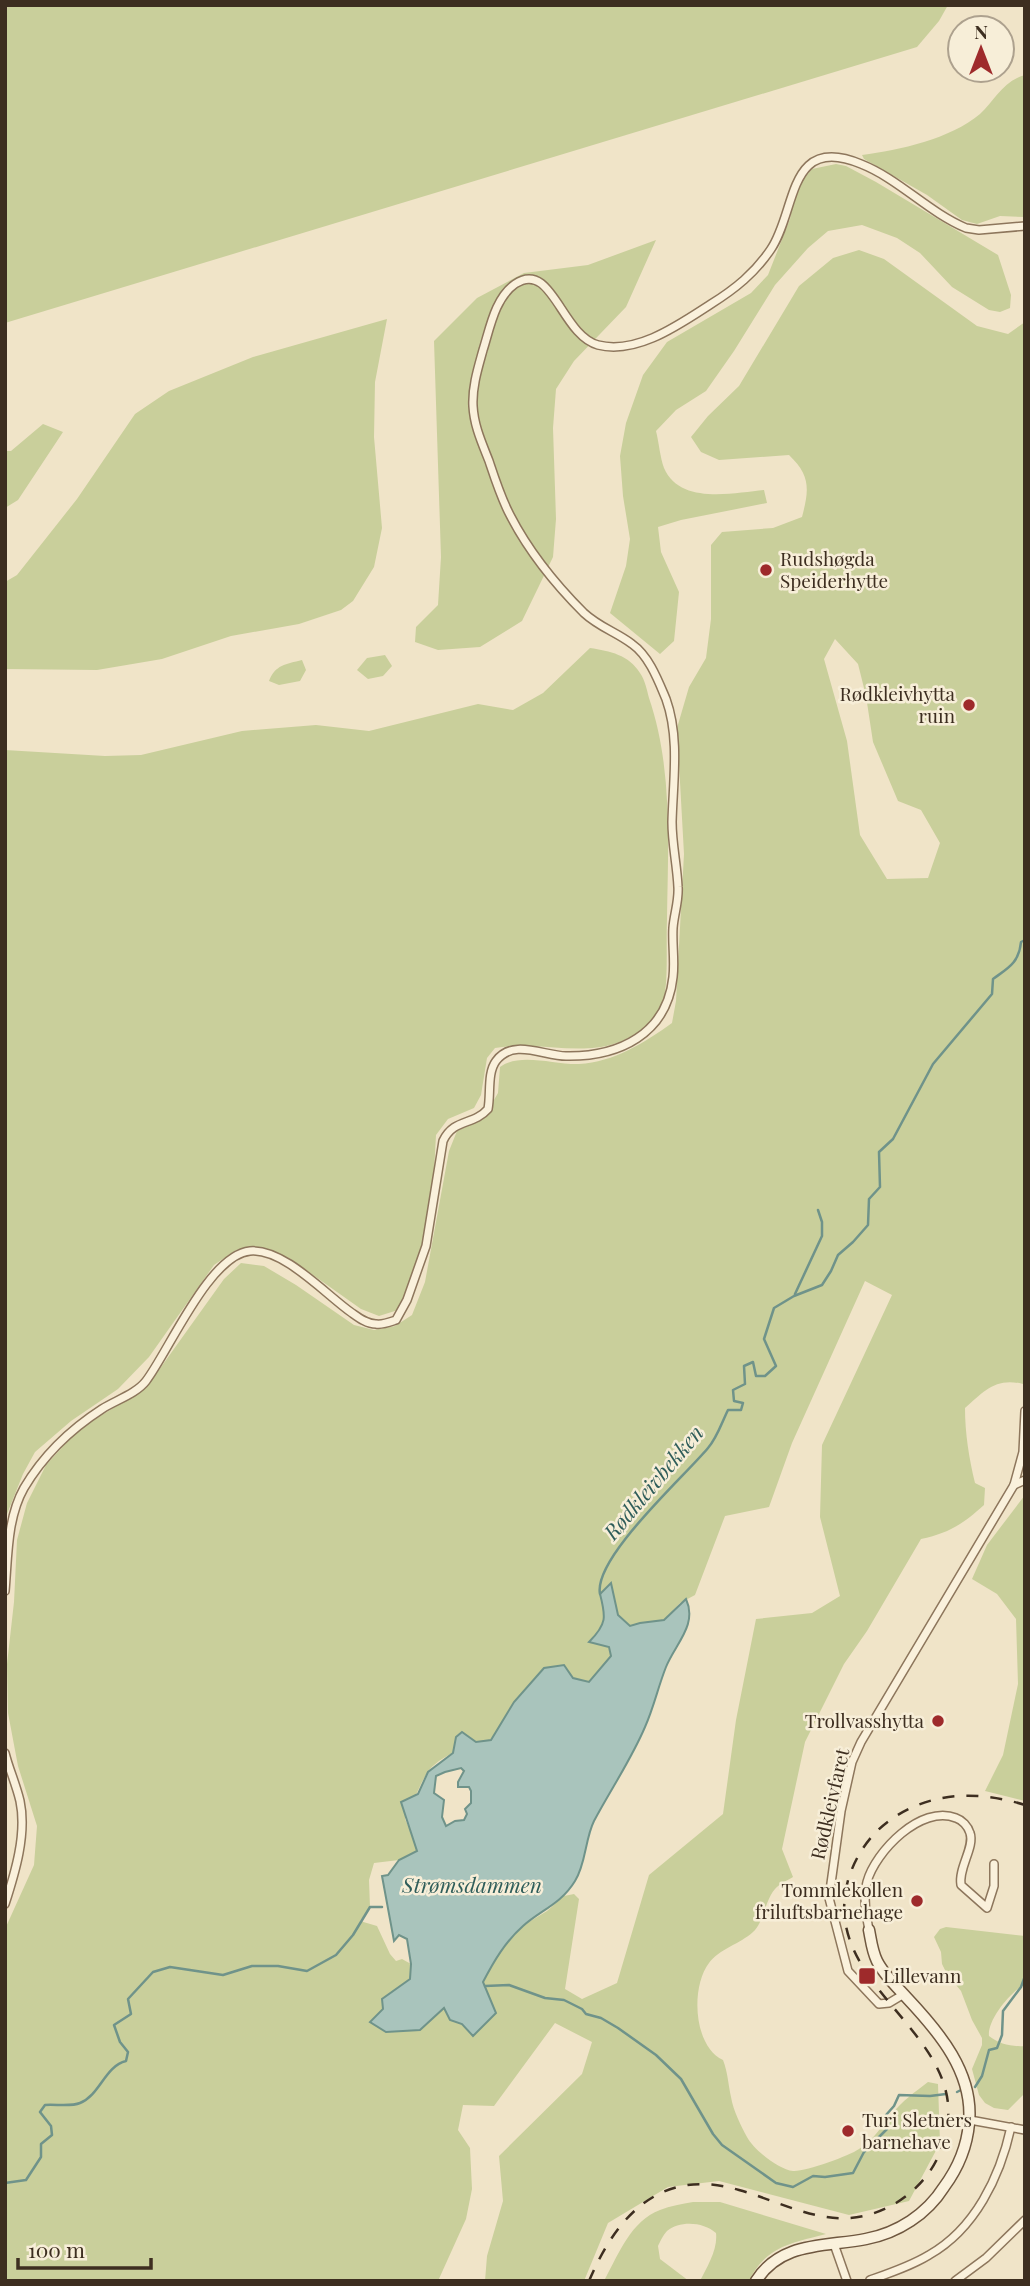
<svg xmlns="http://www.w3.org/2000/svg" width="1030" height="2286" viewBox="0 0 1030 2286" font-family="'Playfair Display',serif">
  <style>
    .green { fill: #c9cf9b; fill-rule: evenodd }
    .water { fill: #a9c4bc; stroke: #6f938a; stroke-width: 2; fill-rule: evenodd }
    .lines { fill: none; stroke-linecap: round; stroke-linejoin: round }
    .stream { stroke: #6f938a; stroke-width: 2.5 }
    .street-casing { stroke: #8d765c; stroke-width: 10 }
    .secondary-casing { stroke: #6f573f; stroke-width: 13 }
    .street { stroke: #faf1dc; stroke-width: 7 }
    .secondary { stroke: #faf1dc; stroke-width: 10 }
    .rail { stroke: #3d2e20; stroke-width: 2.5; stroke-dasharray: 12 12; stroke-linecap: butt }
    .poi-dot { fill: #9e2a2b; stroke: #f7eed8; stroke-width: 2.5 }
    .labels { text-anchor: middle; stroke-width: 5; stroke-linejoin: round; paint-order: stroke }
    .poi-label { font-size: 19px; fill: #3d2e20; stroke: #f7eed8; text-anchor: start }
    .street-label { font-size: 19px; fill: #3d2e20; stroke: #f7eed8 }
    .water-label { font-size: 21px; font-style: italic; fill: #2f5d5a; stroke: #f7eed8 }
  </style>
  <rect width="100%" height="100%" fill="#f0e4c8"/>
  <g class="green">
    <path d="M5 5H948L939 21 917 47 5 323Z"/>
    <path d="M1025 75V217L1000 216 977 224 962 220 927 195 864 159 862 155C900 150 950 139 980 114 995 100 1003 81 1025 75Z"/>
    <path d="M836 164 846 166 876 182 998 255 1011 295 1010 308 1000 312 989 310 952 287 920 253 897 238 862 225 828 231 808 248 775 285 734 351 706 391 676 410 656 431C659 443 660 457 664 468 680 505 733 493 764 490L767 503 681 520 658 527 661 552 679 592 674 641 660 654 610 613 626 566 630 539 623 496 620 456 626 423 643 375 667 342 751 293 768 275 790 219 796 187 812 169Z"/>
    <path d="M656 240 626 307 574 361 556 389 553 428 556 519 553 557 522 621 480 647 438 650 415 642 416 627 438 605 441 557 434 341 477 298 524 273 588 265Z"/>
    <path d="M859 250 884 259 977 326 1008 334 1025 322V1387L1023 1384C996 1377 984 1391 965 1408 965 1433 969 1458 975 1483L985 1488 984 1505C963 1524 949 1533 921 1539L867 1631 844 1664 805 1742 782 1849 793 1877C788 1880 779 1884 775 1889 765 1900 764 1922 753 1932 740 1944 719 1949 709 1963 690 1988 694 2047 723 2060 728 2073 728 2084 731 2097 733 2110 741 2126 747 2137 753 2149 779 2170 793 2171 805 2172 849 2156 859 2149 874 2140 881 2126 892 2114 902 2101 915 2092 928 2082L938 2084 940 2143 909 2201 849 2215 719 2181 668 2187 608 2223 584 2281H485L487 2256 503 2201 499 2156 582 2074 592 2042 555 2023 494 2106 463 2105 458 2130 470 2148 472 2189 466 2219 438 2281H5V1929L34 1865 37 1826 18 1766 8 1713 7 1664 14 1602 17 1540 27 1503 46 1465 79 1429 146 1388 224 1279 241 1263 264 1266 296 1285 354 1325 374 1330 395 1326 412 1315 425 1282 449 1151 457 1131 483 1119 498 1093 500 1067C520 1052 555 1065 579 1064 614 1062 644 1043 672 1023L676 1001 684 854 677 728 689 687 706 658 711 619V545L722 532 773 528 802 517C809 490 811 476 789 455L719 460 701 452 691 437 708 416 739 386 799 286 833 258ZM835 639 858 664 866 696 873 742 898 801 921 810 940 843 928 878 887 879 860 835 847 741 824 659ZM865 1281 892 1295 822 1445 820 1517 840 1596 812 1613 756 1619 736 1720 723 1814 649 1875 617 1983 582 1999 565 1989 579 1899 574 1894 564 1896 547 1911 524 1925 498 1952 483 1982 496 2013 473 2035 462 2024 450 2019 444 2008 370 2022 383 2009 382 1999 410 1979 411 1964 402 1959 396 1961 390 1954 377 1926 360 1921 370 1907 369 1880 374 1863 399 1860 417 1851 414 1839 405 1819C412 1805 419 1786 427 1773 438 1756 472 1743 491 1740L501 1725 573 1678 589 1682 611 1656 609 1647 599 1632 605 1617 600 1594 611 1584 618 1615 630 1627 640 1623 664 1620 680 1603 695 1595 725 1516 769 1507 792 1443Z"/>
    <path d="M387 319 375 382 374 437 382 528 374 567 353 601 341 610 299 624 231 636 162 659 97 670 5 669V582L17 575 77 499 135 414 169 391 253 357Z"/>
    <path d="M43 424 63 432 18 500 5 508V451H11Z"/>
    <path d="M590 648C610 651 629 655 640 673 645 680 647 690 649 698 673 768 668 846 667 919 666 943 668 969 665 993 664 1002 654 1019 647 1025 599 1067 549 1038 495 1048L487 1058 481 1095 474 1108 448 1119 436 1135 432 1209 408 1293 398 1310 379 1316 361 1309 289 1258 254 1246 236 1250 214 1265 149 1357 118 1389 71 1421 35 1452 23 1474 5 1519V750L105 756 141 755 242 731 316 725 369 731 478 704 513 710 543 693Z"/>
    <path d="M385 655 392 666 383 676 368 679 357 670 367 658Z"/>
    <path d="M302 660 306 670 300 681 279 685 269 681C275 665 286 664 302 660Z"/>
    <path d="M1025 1495V1801L985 1791 1003 1755 1018 1684 1016 1619 997 1594 972 1579 987 1545Z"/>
    <path d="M946 1927 1025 1936V1984C1011 1991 987 2020 989 2036 999 2044 1012 2047 1025 2046V2093L1008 2110 994 2108 985 2103 979 2095 972 2069 982 2045V2038L972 2020 961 1991 947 1974 942 1964 941 1952 934 1937 940 1929Z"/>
    <path d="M693 2202H720L826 2234C792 2243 766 2246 749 2281H700C707 2267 718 2249 716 2233 704 2222 680 2220 667 2231 663 2235 660 2242 658 2246L660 2259 689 2281H611L605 2279C619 2253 631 2221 660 2210 670 2206 682 2204 693 2202Z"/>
  </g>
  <path class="water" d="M611 1583 618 1615 630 1626 640 1623 664 1620 686 1599C698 1625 675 1644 666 1667 658 1687 654 1707 645 1727 631 1760 611 1789 594 1821 585 1839 586 1864 575 1881 561 1904 541 1910 523 1926 505 1942 494 1961 483 1982L496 2013 473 2036 462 2024 450 2020 444 2008 420 2030 386 2032 370 2022 383 2009 382 1999 410 1979 411 1964 407 1939 399 1935 394 1941 382 1876 388 1875 399 1860 417 1851 401 1802 418 1794 428 1772 453 1753 456 1737 462 1732 476 1742 491 1740 514 1702 544 1668 564 1665 573 1678 589 1682 611 1656 609 1647 589 1642C607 1624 606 1617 600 1594ZM461 1768 464 1771 458 1782V1787H469L471 1791V1803L465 1809 467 1814 464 1820 455 1821 446 1826 442 1817 444 1800 434 1793 436 1776 445 1772Z"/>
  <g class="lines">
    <g class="stream">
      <path d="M795 1294 822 1236V1222L818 1210"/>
      <path d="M600 1594C593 1558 684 1477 708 1448 717 1438 722 1422 728 1410H741L743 1403 734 1401 733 1390 745 1384 744 1366 753 1362 756 1376H765L776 1366 764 1339 774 1308 794 1296 822 1285 831 1271 838 1255 853 1242 868 1225 869 1199 880 1187 879 1152 893 1139 933 1064 992 994 993 979C1008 968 1019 963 1021 942L1025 940"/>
      <path d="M485 1986 509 1985 545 1998 564 2000 582 2009 586 2014 601 2018 618 2028 656 2055 681 2079 713 2134 722 2145 776 2183 793 2187 813 2176 825 2177 853 2173 864 2152 887 2129 889 2125 886 2115 894 2106 899 2095 930 2096 946 2094"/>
      <path d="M975 2087 982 2076 989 2050 997 2048 1002 2035 1003 2011 1021 1987 1025 1976"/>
      <path d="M957 2092 961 2090"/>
      <path d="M5 2183 26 2180 41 2157V2144L52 2135 51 2126 40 2112 45 2105C55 2104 71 2107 80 2103 100 2095 105 2066 126 2061L128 2052 120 2042 114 2025 131 2014 128 1999 153 1972 170 1967 223 1975 252 1966H278L307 1971 336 1955 353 1935 370 1907H382"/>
    </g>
    <g class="street-casing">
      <g id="street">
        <path d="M1014 1485 1025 1480"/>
        <path d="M5 1591C8 1557 7 1518 24 1488 43 1456 71 1429 102 1409 116 1400 136 1394 146 1381 169 1351 209 1255 250 1251 284 1248 326 1295 352 1313 359 1318 367 1324 376 1324 383 1325 390 1322 396 1320L407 1300 426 1246 443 1141C454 1118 473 1126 488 1109 491 1094 487 1073 496 1061 513 1038 544 1056 566 1056 619 1057 667 1034 673 977 675 961 672 944 673 928 674 914 679 901 678 887 677 865 672 844 672 822 673 782 680 738 666 699 658 680 649 656 632 644 616 632 599 627 584 613 556 585 528 550 510 515 501 498 495 479 489 461 482 443 474 426 473 406 472 387 478 368 483 350 490 328 495 298 515 284 552 259 561 335 598 345 637 355 680 324 711 304 735 289 755 273 771 249 797 211 787 133 861 164 899 179 928 212 966 228L979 230 1025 226"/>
        <path d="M5 1753C9 1769 16 1784 20 1801 27 1834 15 1873 5 1904"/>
        <path d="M869 1930C866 1914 863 1897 867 1882 875 1852 921 1804 956 1818 962 1820 968 1826 970 1833 975 1847 958 1868 961 1885L987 1908 994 1886V1864"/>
        <path d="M904 1994 889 2003 879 2004 848 1971 829 1898 841 1811 852 1762 861 1742 1014 1485 1023 1452 1025 1411"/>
        <path d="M970 2120 1025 2130"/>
        <path d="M834 2244 847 2281"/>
        <path d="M870 2280C890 2273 911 2266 929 2255 975 2229 1000 2177 1011 2127"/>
        <path d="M955 2281 986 2258 1025 2220"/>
      </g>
    </g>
    <g class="secondary-casing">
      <path id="secondary" d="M756 2281C781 2241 826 2247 866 2239 898 2233 927 2214 944 2187 958 2168 967 2147 969 2123 974 2073 939 2032 907 1998 897 1987 884 1975 877 1961 872 1951 871 1940 869 1930"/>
    </g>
    <use href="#street" class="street"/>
    <use href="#secondary" class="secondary"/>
    <path class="rail" d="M589 2281C617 2215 661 2167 739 2190 795 2206 838 2237 896 2203 917 2190 934 2171 942 2147 983 2035 814 1991 849 1877 857 1853 872 1832 893 1818 933 1791 980 1791 1025 1805"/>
  </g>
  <g class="poi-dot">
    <circle cx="766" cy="570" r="7"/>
    <circle cx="969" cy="705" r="7"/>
    <circle cx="938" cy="1721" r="7"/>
    <circle cx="917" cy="1901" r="7"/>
    <rect x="858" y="1967" width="18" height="18" rx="3.5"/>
    <circle cx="848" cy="2131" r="7"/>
  </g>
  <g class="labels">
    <g class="poi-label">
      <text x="780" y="566">Rudshøgda<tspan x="780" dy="22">Speiderhytte</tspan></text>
      <text x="955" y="701" text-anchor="end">Rødkleivhytta<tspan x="955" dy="22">ruin</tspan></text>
      <text x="924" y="1728" text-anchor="end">Trollvasshytta</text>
      <text x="903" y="1897" text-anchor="end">Tommlekollen<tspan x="903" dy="22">friluftsbarnehage</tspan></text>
      <text x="883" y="1983">Lillevann</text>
      <text x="862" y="2127">Turi Sletners<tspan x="862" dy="22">barnehave</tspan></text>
    </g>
    <g class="street-label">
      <text transform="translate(830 1804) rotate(-77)" y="7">Rødkleivfaret</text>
    </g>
    <g class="water-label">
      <text transform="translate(654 1483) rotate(-50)" y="7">Rødkleivbekken</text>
      <text x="472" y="1893">Strømsdammen</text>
    </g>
  </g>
  <rect width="1030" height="2286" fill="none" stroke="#3d2e20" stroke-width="14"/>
  <g transform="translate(981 49)"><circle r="33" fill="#f7eed8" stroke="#ada18e" stroke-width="2"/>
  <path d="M0-5L12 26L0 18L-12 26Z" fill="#9e2a2b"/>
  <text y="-10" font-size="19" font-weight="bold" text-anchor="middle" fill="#3d2e20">N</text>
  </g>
  <path d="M18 2258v10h133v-10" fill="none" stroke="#3d2e20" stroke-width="3.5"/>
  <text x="28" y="2258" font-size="21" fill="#3d2e20" stroke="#f7eed8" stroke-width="5" paint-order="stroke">100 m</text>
</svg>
